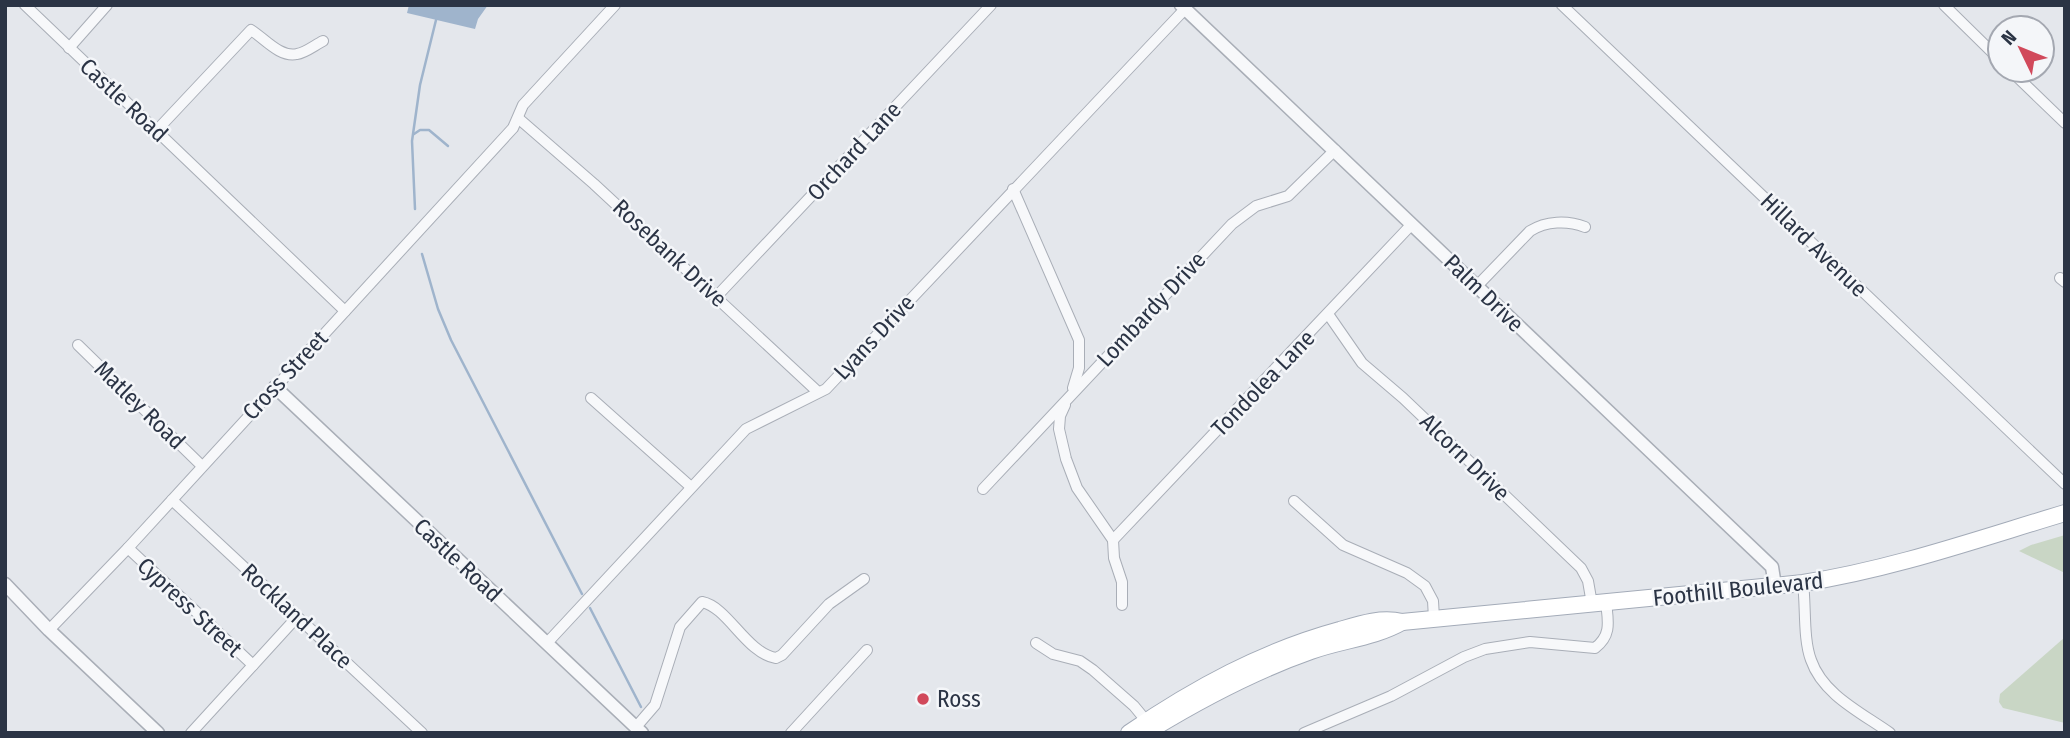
<svg xmlns="http://www.w3.org/2000/svg" width="2070" height="738" viewBox="0 0 2070 738" font-family="'Fira Sans Condensed',sans-serif">
  <style>
    .green { fill: #c9d6c5 }
    .water { fill: #9fb4cc }
    .lines { fill: none; stroke-linecap: round; stroke-linejoin: round }
    .stream { stroke: #9fb4cc; stroke-width: 2.5 }
    .minor-casing { stroke: #a9aeb7; stroke-width: 12 }
    .tertiary-casing { stroke: #a9aeb7; stroke-width: 15 }
    .primary-casing { stroke: #a3abb8; stroke-width: 18 }
    .minor { stroke: #f7f8fa; stroke-width: 10 }
    .tertiary { stroke: #f7f8fa; stroke-width: 12 }
    .primary { stroke: #fff; stroke-width: 16 }
    .poi-dot { fill: #d1495b; stroke: #f4f6f9; stroke-width: 2.5 }
    .labels { text-anchor: middle; stroke-width: 5; stroke-linejoin: round; paint-order: stroke }
    .street-label { font-size: 23px; fill: #2b3445; stroke: #f4f6f9 }
    .poi-label { font-size: 23px; fill: #2b3445; stroke: #f4f6f9; text-anchor: start }
  </style>
  <rect width="100%" height="100%" fill="#e4e7ec"/>
  <g class="green">
    <path d="M2065 535V573L2019 551 2031 545Z"/>
    <path d="M2065 637V723L2003 708 1999 702 2000 694Z"/>
  </g>
  <path class="water" d="M409 5H488L478 19 475 29 407 13Z"/>
  <g class="lines">
    <g class="stream">
      <path d="M414 134 420 130H429L448 146"/>
      <path d="M415 209 412 141 420 85 436 20"/>
      <path d="M422 254 438 309 451 340 582 594"/>
      <path d="M590 608 641 707"/>
    </g>
    <g class="minor-casing">
      <g id="minor">
        <path d="M25 5 345 311"/>
        <path d="M1562 5 2065 484"/>
        <path d="M1944 5 2000 60"/>
        <path d="M69 48 107 5"/>
        <path d="M2010 70 2065 123"/>
        <path d="M518 118 594 184 818 392"/>
        <path d="M157 130 251 30C264 38 280 58 297 54 305 53 315 45 323 41"/>
        <path d="M1013 189 1079 340V368L1073 388"/>
        <path d="M2060 278 2065 282"/>
        <path d="M1477 286 1530 231C1546 221 1567 220 1585 227"/>
        <path d="M717 296 991 5"/>
        <path d="M1328 314 1362 363 1403 398 1581 568 1588 581 1592 604"/>
        <path d="M78 345 202 466"/>
        <path d="M591 398 691 487"/>
        <path d="M1065 405 1060 416 1059 429 1066 459 1077 488 1113 540 1114 558 1122 582V605"/>
        <path d="M983 489 1232 224 1256 206 1288 196 1335 150"/>
        <path d="M172 500 422 733"/>
        <path d="M1294 501 1343 545 1407 573 1425 586 1433 601 1434 618"/>
        <path d="M1113 540 1412 224"/>
        <path d="M128 548 253 665"/>
        <path d="M1803 583C1806 606 1803 639 1811 660 1823 695 1862 713 1890 733"/>
        <path d="M49 630 128 548 513 128 523 105 615 5"/>
        <path d="M547 643 746 429 826 389 1185 9"/>
        <path d="M1036 643 1053 654 1080 661 1093 670 1134 706 1148 723"/>
        <path d="M636 727 655 705 680 627 702 602C728 607 746 653 776 658L782 655 829 604 864 579"/>
        <path d="M191 733 297 617"/>
        <path d="M791 733 867 650"/>
        <path d="M1304 733 1391 696 1464 657 1485 649 1530 642 1595 648C1612 635 1608 621 1606 602"/>
      </g>
    </g>
    <g class="tertiary-casing">
      <g id="tertiary">
        <path d="M1181 5 1772 567 1775 586"/>
        <path d="M275 387 642 733"/>
        <path d="M5 584 49 630 158 733"/>
      </g>
    </g>
    <g class="primary-casing">
      <g id="primary">
        <path d="M1152 729C1203 698 1254 671 1311 651 1341 640 1374 638 1402 622"/>
        <path d="M1129 733C1195 688 1263 651 1340 630 1360 624 1381 617 1402 622L1803 583C1893 569 1978 539 2065 513"/>
      </g>
    </g>
    <use href="#minor" class="minor"/>
    <use href="#tertiary" class="tertiary"/>
    <use href="#primary" class="primary"/>
  </g>
  <circle class="poi-dot" cx="923" cy="699" r="7"/>
  <g class="labels">
    <g class="street-label">
      <text transform="translate(124 100) rotate(43)" y="8">Castle Road</text>
      <text transform="translate(854 151) rotate(-47)" y="8">Orchard Lane</text>
      <text transform="translate(1814 245) rotate(44)" y="8">Hillard Avenue</text>
      <text transform="translate(670 253) rotate(43)" y="8">Rosebank Drive</text>
      <text transform="translate(1484 293) rotate(44)" y="8">Palm Drive</text>
      <text transform="translate(1151 309) rotate(-47)" y="8">Lombardy Drive</text>
      <text transform="translate(874 337) rotate(-47)" y="8">Lyans Drive</text>
      <text transform="translate(285 375) rotate(-47)" y="8">Cross Street</text>
      <text transform="translate(1263 383) rotate(-46)" y="8">Tondolea Lane</text>
      <text transform="translate(140 405) rotate(44)" y="8">Matley Road</text>
      <text transform="translate(1465 457) rotate(44)" y="8">Alcorn Drive</text>
      <text transform="translate(458 560) rotate(43)" y="8">Castle Road</text>
      <text transform="translate(1738 589) rotate(-6)" y="8">Foothill Boulevard</text>
      <text transform="translate(190 607) rotate(43)" y="8">Cypress Street</text>
      <text transform="translate(297 616) rotate(43)" y="8">Rockland Place</text>
    </g>
    <g class="poi-label">
      <text x="937" y="707">Ross</text>
    </g>
  </g>
  <rect width="2070" height="738" fill="none" stroke="#2b3445" stroke-width="14"/>
  <g transform="translate(2021 49) rotate(313)"><circle r="33" fill="#f4f6f9" stroke="#a4a8b1" stroke-width="2"/>
  <path d="M0-5L12 26L0 18L-12 26Z" fill="#d1495b"/>
  <text y="-10" font-size="19" font-weight="bold" text-anchor="middle" fill="#2b3445">N</text>
  </g>
</svg>
